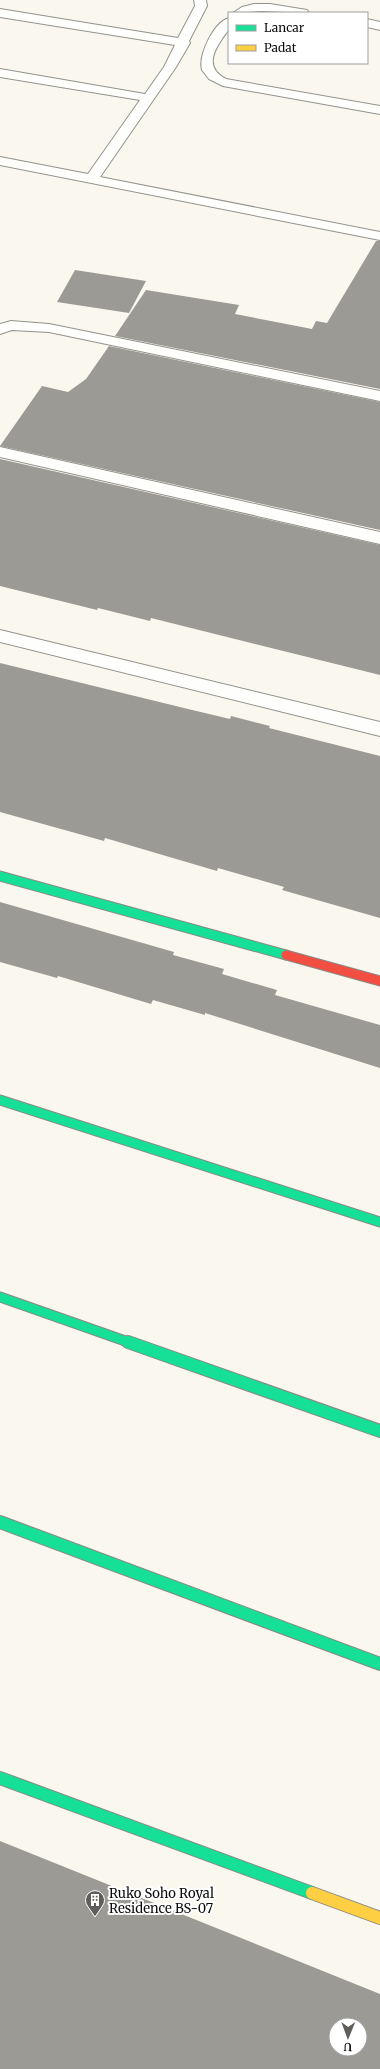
<svg xmlns="http://www.w3.org/2000/svg" width="380" height="2069" viewBox="0 0 380 2069" font-family="Merriweather,serif">
  <style>
    .building { fill: #9c9a94; fill-rule: evenodd }
    .lines { fill: none; stroke-linecap: round; stroke-linejoin: round }
    .street-casing { stroke: #93928d; stroke-width: 2 }
    .fast-far1-casing { stroke: #898884; stroke-width: 11 }
    .fast-casing { stroke: #898884; stroke-width: 14 }
    .slow-casing { stroke: #898884; stroke-width: 14 }
    .jam-casing { stroke: #898884; stroke-width: 11 }
    .street { fill: #fefefc; fill-rule: evenodd }
    .fast-far1 { stroke: #16e098; stroke-width: 9 }
    .fast { stroke: #16e098; stroke-width: 12 }
    .slow { stroke: #ffcf43; stroke-width: 12 }
    .jam { stroke: #f24e42; stroke-width: 9 }
    .labels { text-anchor: middle; stroke-width: 4; stroke-linejoin: round; paint-order: stroke }
    .near-poi-label { font-size: 13px; fill: #0b0b0b; stroke: #fff; text-anchor: start }
  </style>
  <rect width="100%" height="100%" fill="#faf8ee"/>
  <g class="building">
    <path d="M376 241H380V389L115 336 146 290 239 305 235 314 312 329 316 321 327 323Z"/>
    <path d="M75 270 146 281 129 313 57 302Z"/>
    <path d="M109 346 380 402V530L0 446 42 386 68 392 86 379Z"/>
    <path d="M0 459 380 545V675L151 618 150 621 98 608 97 610 0 586Z"/>
    <path d="M0 663 184 708 230 719 231 716 270 726 269 728 380 756V918L282 890 284 887 218 868 217 871 105 838 104 841 0 812Z"/>
    <path d="M0 902 174 952 173 955 224 969 222 974 277 990 275 995 380 1025V1068L205 1013V1015L153 1000 151 1004 58 976 57 978 0 962Z"/>
    <path d="M0 1841 380 1994V2069H0ZM336 2025H360V2049H336Z"/>
  </g>
  <g class="lines">
    <g class="street-casing">
      <g id="street">
        <path d="M194 0H206L207 6 189 41 190 43 176 67 100 177 380 232V240L0 165V157L88 174 140 100 0 77V69L145 94 164 67 175 45 0 17V9L178 38 195 6Z"/>
        <path d="M254 4H270L307 10 309 13 262 11 233 13 242 7Z"/>
        <path d="M229 18C229 21 230 25 229 28 228 32 224 35 222 39 211 55 207 69 226 79L380 106V114L223 86 209 79 202 70C198 55 214 22 229 18Z"/>
        <path d="M367 19 380 22V30L367 27Z"/>
        <path d="M11 321 49 324 380 391V401L49 332 12 330 0 334V324Z"/>
        <path d="M0 447 380 532V544L0 457Z"/>
        <path d="M0 630 380 722V736L0 642Z"/>
      </g>
    </g>
    <g class="fast-far1-casing">
      <g id="fast-far1">
        <path d="M0 876 286 955"/>
        <path d="M0 1100 380 1222"/>
        <path d="M0 1297 131 1343"/>
      </g>
    </g>
    <g class="fast-casing">
      <g id="fast">
        <path d="M128 1342 380 1431"/>
        <path d="M0 1522 380 1664"/>
        <path d="M0 1778 312 1893"/>
      </g>
    </g>
    <g class="slow-casing">
      <path id="slow" d="M312 1893 380 1918"/>
    </g>
    <g class="jam-casing">
      <path id="jam" d="M286 955 380 981"/>
    </g>
    <use href="#street" class="street"/>
    <use href="#fast-far1" class="fast-far1"/>
    <use href="#fast" class="fast"/>
    <use href="#slow" class="slow"/>
    <use href="#jam" class="jam"/>
  </g>
  <defs>
    <g id="building-pin" transform="scale(1)"><path d="M0 17L-7.5 6A9.5 9.5 0 1 1 7.5 6Z" fill="#5f5e5a" stroke="#fff"/><path d="M-4-6H4V6H1V3H-1V6H-4ZM-2.5-4.3h1.7v1.8h-1.7ZM.8-4.3h1.7v1.8H.8ZM-2.5-1h1.7V.8h-1.7ZM.8-1h1.7V.8H.8Z" fill="#fff"/></g>
  </defs>
  <g fill-rule="evenodd">
    <use href="#building-pin" x="95" y="1900"/>
  </g>
  <g class="labels">
    <g class="near-poi-label">
      <text x="109" y="1898">Ruko Soho Royal<tspan x="109" dy="15">Residence BS-07</tspan></text>
    </g>
  </g>
  <rect x="228" y="12" width="140" height="52" fill="#ffffff" stroke="#9d9d9d"/>
  <rect x="236" y="25" width="20" height="6" fill="#16e098" stroke="#9d9d9d"/>
  <text x="264" y="32" font-size="12" fill="#0b0b0b">Lancar</text>
  <rect x="236" y="45" width="20" height="6" fill="#ffcf43" stroke="#9d9d9d"/>
  <text x="264" y="52" font-size="12" fill="#0b0b0b">Padat</text>
  <g transform="translate(348 2037) rotate(181)"><circle r="19" fill="#ffffff" stroke="#9d9d9d"/>
  <path d="M0-3L7 15L0 10L-7 15Z" fill="#5f5e5a"/>
  <text y="-6" font-size="11" font-weight="bold" text-anchor="middle" fill="#0b0b0b">U</text>
  </g>
</svg>
